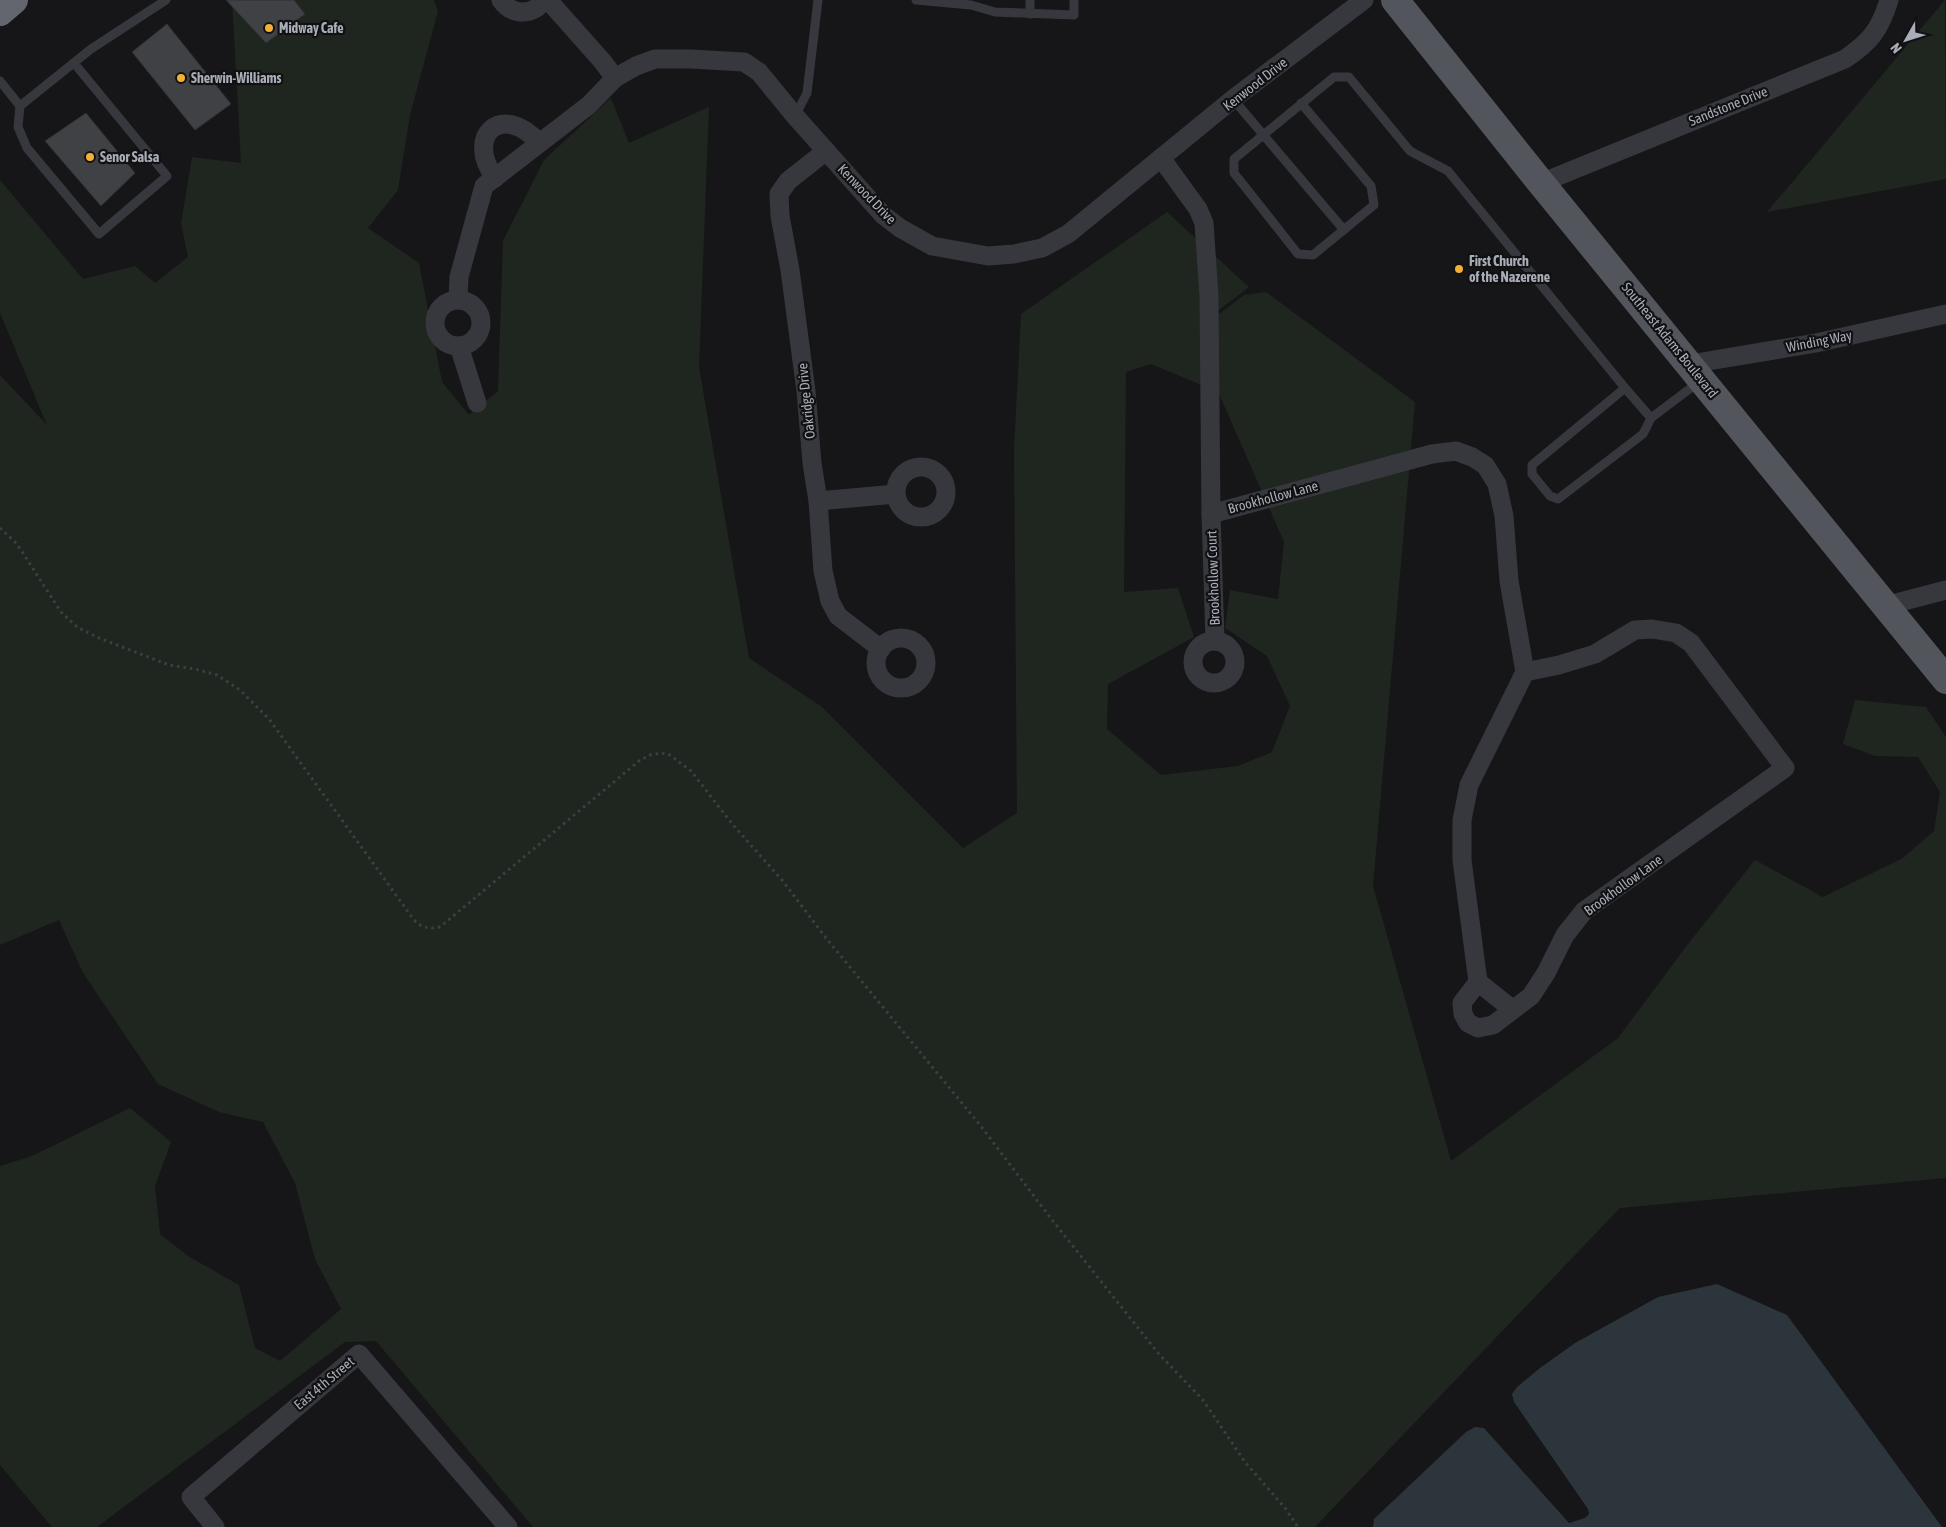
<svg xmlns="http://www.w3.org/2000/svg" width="1946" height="1527" viewBox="0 0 1946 1527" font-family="'Asap Condensed',sans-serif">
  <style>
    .green { fill: #1e261f }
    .water { fill: #2c353c }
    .building { fill: #404145; stroke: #303034 }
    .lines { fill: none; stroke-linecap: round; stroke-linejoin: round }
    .path { stroke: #3d3f44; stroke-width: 3; stroke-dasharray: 2.5 4; stroke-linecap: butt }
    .lane { stroke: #37383d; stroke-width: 9 }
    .street { stroke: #37383d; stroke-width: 19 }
    .primary { stroke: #53555c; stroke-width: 28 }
    .highway { stroke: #63666e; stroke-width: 28 }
    .poi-dot { fill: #f2b134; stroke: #111113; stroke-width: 2 }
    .labels { text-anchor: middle; stroke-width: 4.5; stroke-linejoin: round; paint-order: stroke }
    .poi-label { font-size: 14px; font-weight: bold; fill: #a8adb8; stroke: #111113; text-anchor: start }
    .street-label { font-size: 14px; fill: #a8adb8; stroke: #111113 }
  </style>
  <rect width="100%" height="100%" fill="#161618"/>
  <g class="green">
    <path d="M232 0H434L438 11 410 115 398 190 368 228 419 263 442 382 469 415 498 391 503 241 544 160 611 98 629 143 709 107 699 367 749 658 822 707 963 848 1017 813 1014 450 1021 314 1167 212 1249 287 1201 324 1209 388 1151 364 1126 372 1124 592 1178 588 1194 637 1108 684 1107 729 1161 775 1238 766 1272 752 1290 706 1267 656 1225 628 1230 590 1278 599 1284 542 1209 371 1215 317 1244 295 1266 292 1415 402 1373 886 1451 1161 1618 1038 1688 944 1755 860 1823 897 1903 858 1934 831 1940 792 1918 757 1875 756 1843 744 1855 700 1926 707 1946 737V1178L1620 1208 1315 1527H533L376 1341 345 1342 97 1527H52L0 1465V1166L32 1156 130 1108 171 1142 155 1186 160 1234 188 1256 239 1285 255 1348 280 1361 341 1309 315 1259 295 1183 263 1122 219 1112 158 1084 83 973 59 920 0 945V375L47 425 0 313V180L83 279 135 266 155 283 188 257 181 223 192 157 241 163Z"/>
    <path d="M1945 0 1946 179 1767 212Z"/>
  </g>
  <path class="water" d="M1717 1284 1787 1315 1942 1527H1373L1374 1519 1466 1432 1475 1427 1484 1428 1569 1523 1585 1518 1589 1514 1588 1509 1514 1402 1512 1394 1517 1387 1540 1368 1575 1343 1658 1297Z"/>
  <g class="building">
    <path d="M226 0H294L305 14 266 43Z"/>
    <path d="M167 24 231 104 195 130 132 52Z"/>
    <path d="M86 113 135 173 101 206 45 141Z"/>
  </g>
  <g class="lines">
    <path class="path" d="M0 528 17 544 61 612 77 627 99 638 169 665 195 669 217 675 240 690 269 719 414 920C422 928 428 929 440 927L639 761 650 755 662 753 670 755 691 771 733 825 782 880 826 938 980 1125 1049 1216 1158 1353 1203 1400 1245 1462 1285 1508 1298 1527"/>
    <g class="lane">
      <path d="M916 0 971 5 995 12 1074 15V0"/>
      <path d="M1030 0V14"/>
      <path d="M0 81 20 106 91 49 166 0"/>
      <path d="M1233 99 1344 230"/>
      <path d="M1301 103 1371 186 1374 205 1313 255 1298 254 1234 173V159L1334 77H1349L1410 151 1448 171 1625 388"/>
      <path d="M20 106 18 127 27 148 99 234 167 176 74 63"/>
      <path d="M795 116 807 93 818 0"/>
      <path d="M1651 418 1625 388 1532 465V474L1550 496 1558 499 1643 434 1651 418 1700 381"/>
    </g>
    <g class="street">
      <path d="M501 0C512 16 534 16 544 0"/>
      <path d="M548 0 603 62 615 78"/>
      <path d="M826 151 788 181 779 194 780 216 790 270 806 391 812 463 818 501 823 571 830 601 838 616 881 649"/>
      <path d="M1161 158 1198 209 1204 223 1209 296 1211 514 1215 641"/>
      <path d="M495 178C464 136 502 101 539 143"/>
      <path d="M1541 183 1845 59C1870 42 1880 30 1889 0"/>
      <path d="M458 300 459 277 484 186 589 105 615 78 636 66 655 59H691L744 62 759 72 795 116 883 215 900 228 932 246 988 256 1014 254 1042 248 1068 234 1233 99 1364 0"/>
      <circle cx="458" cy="323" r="23"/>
      <path d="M459 346 477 403"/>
      <path d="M1690 364 1816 343 1946 314"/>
      <circle cx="921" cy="492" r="25"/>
      <path d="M818 501 896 494"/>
      <path d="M1211 514 1432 454 1456 451 1472 457 1485 465 1497 484 1504 516 1509 581 1525 672"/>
      <path d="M1885 606 1946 590"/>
      <path d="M1652 629 1676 633 1691 643 1785 768 1584 911 1565 935 1546 973 1531 996 1493 1025 1478 1028 1468 1023 1463 1014 1462 1003 1478 982 1462 860V820L1469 785 1525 672 1559 665 1595 654 1635 630Z"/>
      <circle cx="901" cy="663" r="25"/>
      <circle cx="1214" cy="662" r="21"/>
      <path d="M1478 982 1512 1009"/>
      <path d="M215 1527 191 1497 359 1354 508 1527"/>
    </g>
    <path class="primary" d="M1395 0 1541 183 1946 680"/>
    <path class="highway" d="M0 12 14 0"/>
  </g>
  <g class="poi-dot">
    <circle cx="269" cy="28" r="5"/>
    <circle cx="181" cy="78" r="5"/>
    <circle cx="90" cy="157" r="5"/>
    <circle cx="1459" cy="269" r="5"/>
  </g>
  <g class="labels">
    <g class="poi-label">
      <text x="279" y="33">Midway Cafe</text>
      <text x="191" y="83">Sherwin-Williams</text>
      <text x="100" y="162">Senor Salsa</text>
      <text x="1469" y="266">First Church<tspan x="1469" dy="16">of the Nazerene</tspan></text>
    </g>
    <g class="street-label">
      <text transform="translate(1255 84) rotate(-38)" y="5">Kenwood Drive</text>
      <text transform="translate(1728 106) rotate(-22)" y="5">Sandstone Drive</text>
      <text transform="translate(867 194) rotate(46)" y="5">Kenwood Drive</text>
      <text transform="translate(1670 340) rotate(51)" y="5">Southeast Adams Boulevard</text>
      <text transform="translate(1819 341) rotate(-11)" y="5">Winding Way</text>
      <text transform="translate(806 401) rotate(-96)" y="5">Oakridge Drive</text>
      <text transform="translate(1273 497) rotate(-15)" y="5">Brookhollow Lane</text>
      <text transform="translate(1213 578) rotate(-92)" y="5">Brookhollow Court</text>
      <text transform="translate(1623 885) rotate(-36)" y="5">Brookhollow Lane</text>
      <text transform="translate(324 1383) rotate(-40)" y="5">East 4th Street</text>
    </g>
  </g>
  <g transform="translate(1906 40) rotate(231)" stroke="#111113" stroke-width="4" paint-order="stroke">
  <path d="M0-4L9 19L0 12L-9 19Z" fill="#a8adb8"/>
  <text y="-8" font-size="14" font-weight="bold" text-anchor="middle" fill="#a8adb8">N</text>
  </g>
</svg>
